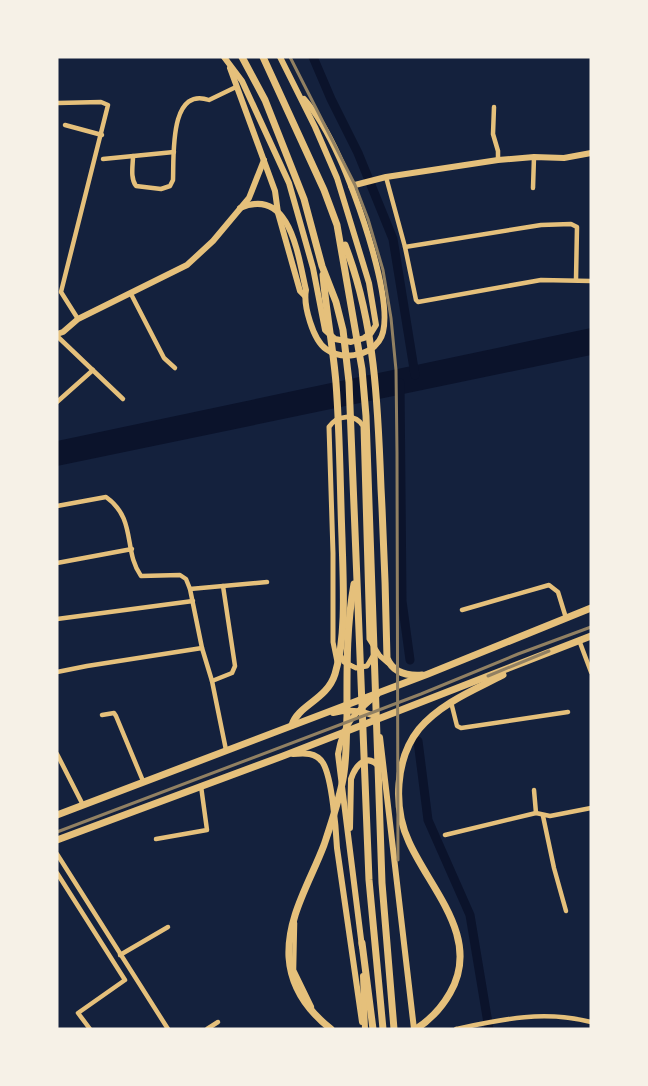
<svg xmlns="http://www.w3.org/2000/svg" width="648" height="1086" viewBox="0 0 648 1086" font-family="Roboto,sans-serif">
  <style>
    .water { fill: #0b132b }
    .lines { fill: none; stroke-linecap: round; stroke-linejoin: round }
    .canal { stroke: #0b132b; stroke-width: 9 }
    .minor { stroke: #e5c07b; stroke-width: 4.5 }
    .tertiary { stroke: #e5c07b; stroke-width: 5 }
    .secondary { stroke: #e5c07b; stroke-width: 6 }
    .primary { stroke: #e5c07b; stroke-width: 7 }
    .rail { stroke: #918062; stroke-width: 3 }
  </style>
  <rect width="100%" height="100%" fill="#14213d"/>
  <path class="water" d="M591 328V355L57 466V441Z"/>
  <g class="lines">
    <g class="canal">
      <path d="M313 57 331 99 358 153 393 239 415 375"/>
      <path d="M400 383 402 601 410 660"/>
      <path d="M418 741 428 820 470 915 489 1029"/>
    </g>
    <g class="minor">
      <path d="M58 103 101 102 108 105 61 292 78 319"/>
      <path d="M494 107 493 134 498 151V160"/>
      <path d="M65 125 102 135"/>
      <path d="M133 156C133 165 130 178 136 186L161 189 170 186 173 180C174 157 169 86 209 100L236 87"/>
      <path d="M103 159 174 152"/>
      <path d="M386 177 405 247 416 300 418 302 541 280 591 281"/>
      <path d="M533 188 534 157"/>
      <path d="M405 247 541 225 571 224 577 227 576 280"/>
      <path d="M131 294 164 358 175 368"/>
      <path d="M57 336 123 399"/>
      <path d="M57 402 93 370"/>
      <path d="M57 506 106 497C137 519 123 551 141 576L180 575 186 579 190 589 202 648 212 681 226 750"/>
      <path d="M57 563 132 549"/>
      <path d="M190 589 267 582"/>
      <path d="M462 610 549 585 558 592 566 618"/>
      <path d="M57 619 193 601"/>
      <path d="M579 640 591 672"/>
      <path d="M57 672 87 666 202 648"/>
      <path d="M212 681 232 673 235 666 223 586"/>
      <path d="M451 702 457 726 461 728 568 712"/>
      <path d="M102 715 114 713 116 716 143 781"/>
      <path d="M57 754 83 805"/>
      <path d="M534 790 536 813"/>
      <path d="M543 816 554 868 566 911"/>
      <path d="M445 835 536 813 550 816 591 808"/>
      <path d="M156 839 207 830 201 786"/>
      <path d="M57 854 168 1029"/>
      <path d="M57 873 125 980 78 1013 90 1029"/>
      <path d="M295 923 294 970 312 1007"/>
      <path d="M120 955 168 927"/>
      <path d="M207 1029 218 1022"/>
      <path d="M456 1029C503 1019 544 1010 591 1022"/>
    </g>
    <g class="tertiary">
      <path d="M340 654 344 662 356 668 367 666 373 656"/>
      <path d="M337 662 333 642V553L329 427C337 415 355 413 363 426L369 639 380 656 388 663"/>
    </g>
    <g class="secondary">
      <path d="M224 57 242 81 289 183 313 268 325 330 335 339 351 342 364 338 371 333 376 325 369 283 337 178 315 127 280 57"/>
      <path d="M230 68 275 191 278 213 300 291 305 296"/>
      <path d="M351 186 386 177 498 160 534 157 564 158 591 153"/>
      <path d="M240 208C291 186 298 257 306 290 303 305 313 340 326 349 341 360 368 357 379 341 400 313 354 189 339 157 330 137 319 116 304 99"/>
      <path d="M57 334 63 332 78 319 187 265 213 241 249 198 264 160"/>
      <path d="M333 713C349 709 364 710 378 718"/>
      <path d="M380 737 414 1029"/>
      <path d="M293 754C304 753 316 752 323 763 332 778 336 829 337 848L362 1022"/>
      <path d="M350 828 351 779C356 764 368 752 380 768"/>
      <path d="M362 947 338 754C343 724 354 713 377 695"/>
      <path d="M363 976 365 1029"/>
    </g>
    <g class="primary">
      <path d="M242 57 265 100 304 199 322 266 336 302 343 330 349 382 369 880 383 1029"/>
      <path d="M263 57 324 190 337 225 362 369 366 416 382 883 394 1029"/>
      <path d="M345 245C375 322 378 406 381 488 384 545 386 601 387 658 393 673 408 676 422 675"/>
      <path d="M292 725C298 705 327 700 335 674 347 635 343 579 342 538 340 486 340 435 336 383 333 347 326 311 323 275"/>
      <path d="M57 815 428 674 591 608"/>
      <path d="M57 840 283 756 591 636"/>
      <path d="M362 943 373 1029"/>
      <path d="M331 1029C308 1011 291 988 289 957 287 917 310 882 324 845 331 824 339 801 343 779 347 759 346 737 347 716 347 672 346 628 354 584"/>
      <path d="M416 1029C430 1020 442 1007 450 993 482 938 430 889 409 842 393 808 395 759 419 729 441 703 474 690 503 675"/>
    </g>
    <g class="rail">
      <path d="M290 57 355 185 368 219 383 270 391 318 396 370 397 453 398 860"/>
      <path d="M488 676 549 651"/>
      <path d="M57 832 421 694 518 654 591 627"/>
    </g>
  </g>
  <rect width="648" height="1086" fill="none" stroke="#f6f1e7" stroke-width="117"/>
</svg>
